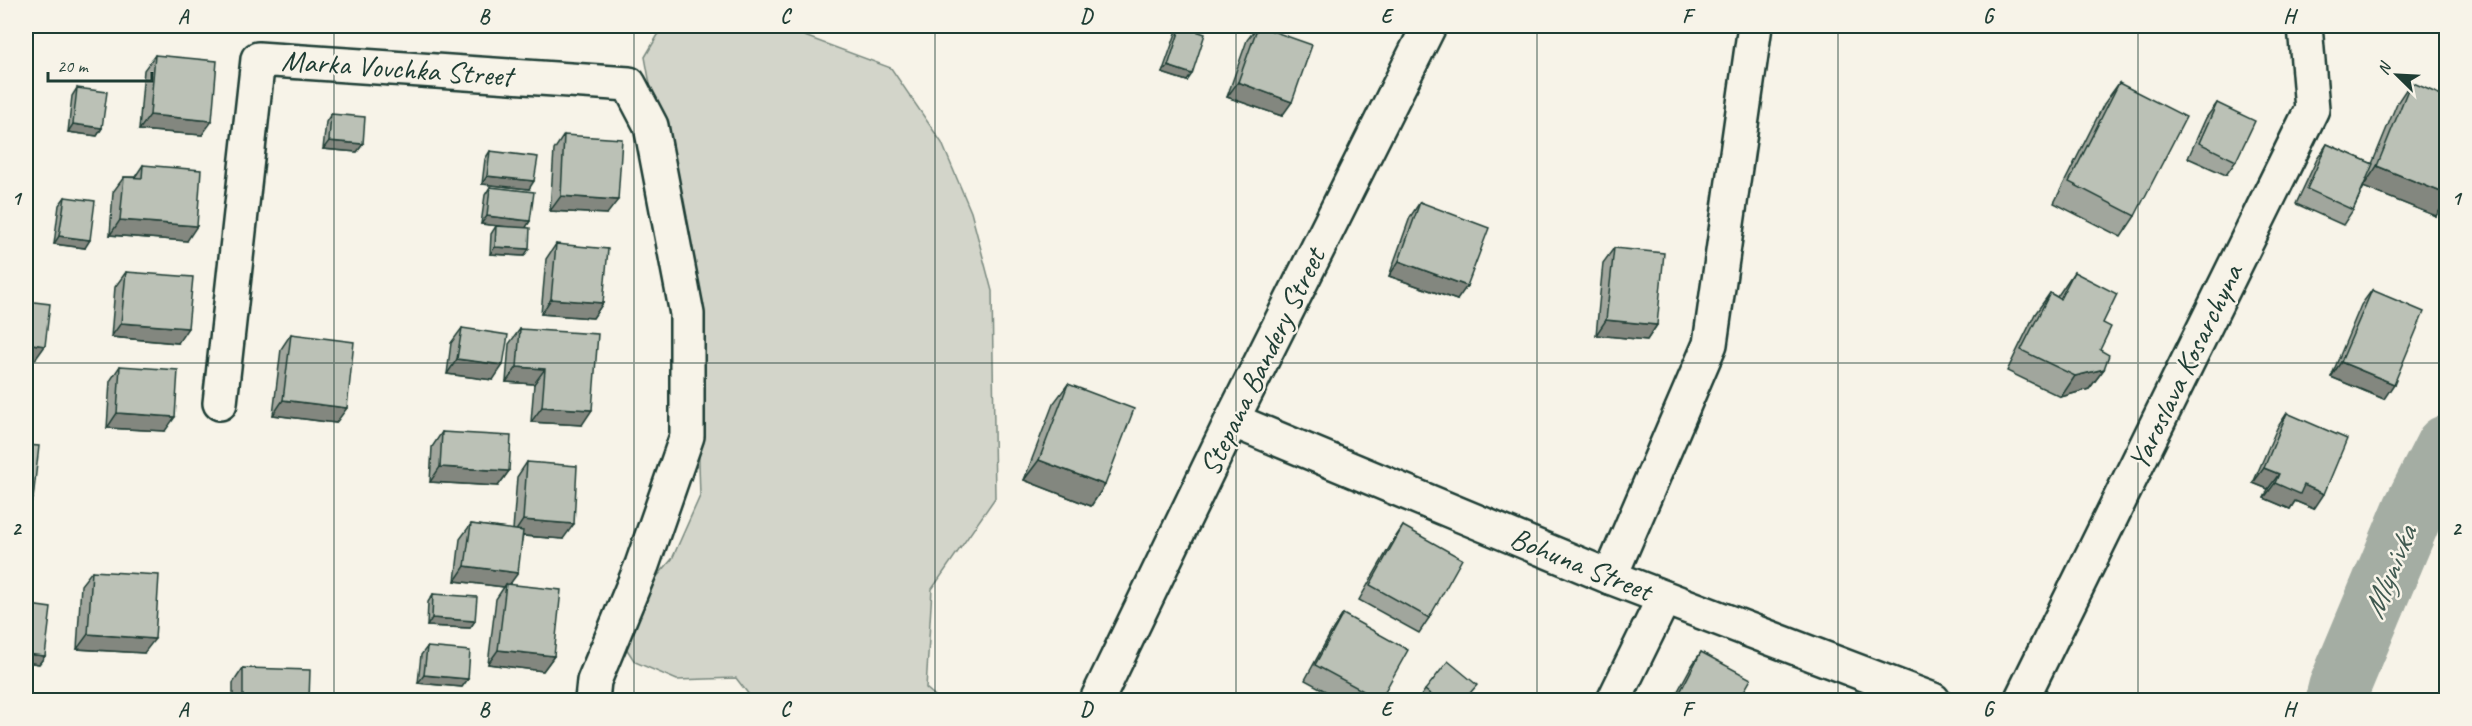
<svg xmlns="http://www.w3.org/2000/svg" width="2472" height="726" viewBox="0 0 2472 726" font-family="Caveat,sans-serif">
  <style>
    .green { fill: #d3d5ca; stroke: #79897f; stroke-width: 1.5 }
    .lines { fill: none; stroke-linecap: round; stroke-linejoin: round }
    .river { stroke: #a4ada3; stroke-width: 62 }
    .minor-casing { stroke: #1f3d34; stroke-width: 38 }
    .major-casing { stroke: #1f3d34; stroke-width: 38 }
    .minor { stroke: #f7f3e8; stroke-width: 33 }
    .major { stroke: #f7f3e8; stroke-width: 33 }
    .wall { fill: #a1a69d; stroke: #1f3d34; stroke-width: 1.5 }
    .shaded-wall { fill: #83877f; stroke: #1f3d34; stroke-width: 1.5 }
    .building { fill: #bbc1b6; stroke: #1f3d34; stroke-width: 1.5 }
    .grid { fill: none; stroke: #1f3d34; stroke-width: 1.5; stroke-opacity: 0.55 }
    .labels { text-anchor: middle; stroke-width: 5; stroke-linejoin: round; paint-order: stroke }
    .street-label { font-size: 30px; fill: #1f3d34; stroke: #f7f3e8 }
    .water-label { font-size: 32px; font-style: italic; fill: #405950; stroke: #f7f3e8 }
    .neatline { fill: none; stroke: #1f3d34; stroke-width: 2 }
    .grid-label { font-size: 20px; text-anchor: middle; font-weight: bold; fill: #1f3d34 }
  </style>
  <rect width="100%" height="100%" fill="#f7f3e8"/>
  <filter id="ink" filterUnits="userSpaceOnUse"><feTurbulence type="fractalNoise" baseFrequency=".0167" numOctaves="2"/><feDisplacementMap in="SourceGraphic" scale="12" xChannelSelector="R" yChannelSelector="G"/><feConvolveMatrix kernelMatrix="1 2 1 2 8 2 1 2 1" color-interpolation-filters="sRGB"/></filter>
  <g filter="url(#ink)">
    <path class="green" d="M691 26H734L802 35 891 68 942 143 971 212 992 291 995 498 932 589 926 688 940 700H753L736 678 677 680 635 662 613 628 672 559 700 496 695 331 645 57 662 28Z"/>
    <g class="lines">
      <path class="river" d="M2336 700 2339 688 2414 509 2446 446"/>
      <g class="minor-casing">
        <g id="minor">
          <path d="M220 403 258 59 629 84 651 126 687 314V436L642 565 594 681 592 700"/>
          <path d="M1232 420 1610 577 1933 700"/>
          <path d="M1610 577 1710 344 1755 26"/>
          <path d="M1614 700 1664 598"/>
          <path d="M2021 700 2312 109 2305 26"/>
        </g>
      </g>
      <g class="major-casing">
        <path id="major" d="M1097 700 1232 420 1429 26"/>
      </g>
      <use href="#minor" class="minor"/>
      <use href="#major" class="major"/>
    </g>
    <g class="wall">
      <path d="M1181 26 1187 81 1162 73 1176 33Z"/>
      <path d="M1258 26 1282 116 1227 97 1247 40Z"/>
      <path d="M155 55 202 135 139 130 144 70Z"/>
      <path d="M2411 82 2436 216 2364 187 2353 210 2343 225 2296 204 2317 159 2327 144 2372 164 2397 103Z"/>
      <path d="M2119 83 2135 216 2121 237 2054 203 2104 104Z"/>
      <path d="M77 88 102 128 97 136 68 132 72 96Z"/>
      <path d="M2217 103 2236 161 2226 175 2188 158 2206 118Z"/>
      <path d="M331 114 363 144 357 152 323 149 326 122Z"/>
      <path d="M564 135 607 214 550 211 554 150Z"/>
      <path d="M490 151 529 189 482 184 485 159Z"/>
      <path d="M143 165 187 241 110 235 113 192 124 177H135Z"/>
      <path d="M490 187 530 221 525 228 524 256 490 254 491 234 496 226 513 227 481 224 485 195Z"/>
      <path d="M65 197 85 248 54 244 59 205Z"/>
      <path d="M1420 202 1457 300 1389 276 1410 217Z"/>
      <path d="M556 244 603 303 593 318 541 314 546 259Z"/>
      <path d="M1614 248 1657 325 1647 340 1596 335 1603 263Z"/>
      <path d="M126 272 178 343 111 337 115 287Z"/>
      <path d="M2074 272 2103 323 2100 350 2104 369 2089 389 2061 397 2007 371 2035 314 2050 293 2057 297Z"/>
      <path d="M2372 290 2384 399 2331 377 2361 305Z"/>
      <path d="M462 328 493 380 447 374 451 343Z"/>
      <path d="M520 329 582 425 531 422 534 384 506 382 509 344Z"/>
      <path d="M291 334 336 423 273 415 281 349Z"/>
      <path d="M120 366 165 431 107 428 110 381Z"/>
      <path d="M1068 384 1105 485 1091 506 1024 480 1053 404Z"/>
      <path d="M2287 413 2314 509 2295 501 2290 509 2264 498 2268 489 2253 483 2277 428Z"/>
      <path d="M442 432 509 471 498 486 430 482 432 447Z"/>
      <path d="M527 462 563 539 523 536 510 585 554 656 543 671 488 664 496 599 504 587 455 581 460 539 471 524 513 530 517 477Z"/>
      <path d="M1403 526 1429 618 1419 633 1359 600 1393 541Z"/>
      <path d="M92 571 144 653 77 649 81 585Z"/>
      <path d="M433 594 475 621 470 628 427 626 428 602Z"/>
      <path d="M30 605 45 656 39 664 26 662V612Z"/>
      <path d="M1343 614 1380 700H1342L1305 680 1333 629Z"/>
      <path d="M427 647 468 679 462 687 418 683 421 655Z"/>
      <path d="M1701 652 1739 700H1673L1691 667Z"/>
      <path d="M243 668 309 700H233V683Z"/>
      <path d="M1425 690 1466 700H1418Z"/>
    </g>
    <g class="shaded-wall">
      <path d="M1168 66 1192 74 1187 81 1162 73Z"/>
      <path d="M1238 82 1292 102 1282 116 1227 97Z"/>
      <path d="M150 115 212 121 202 135 139 130Z"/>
      <path d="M73 124 102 128 97 136 68 132Z"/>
      <path d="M329 141 363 144 357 152 323 149Z"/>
      <path d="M2377 166 2446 194V202L2436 216 2363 187Z"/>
      <path d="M487 176 534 181 529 189 482 184Z"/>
      <path d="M561 196 618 200 607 214 550 211Z"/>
      <path d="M487 216 530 221 525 229 481 224Z"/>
      <path d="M120 220 197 226 187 241 110 235Z"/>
      <path d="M59 236 90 240 85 248 54 244Z"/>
      <path d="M495 247 529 249 524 256 490 254Z"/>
      <path d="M1399 261 1467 286 1457 300 1389 276Z"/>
      <path d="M551 299 603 303 593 318 541 314Z"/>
      <path d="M1606 320 1657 325 1647 340 1596 335Z"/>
      <path d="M121 323 188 328 178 343 111 337Z"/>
      <path d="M26 343 45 346 35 360 26 359Z"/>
      <path d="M457 359 503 365 493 380 447 374Z"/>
      <path d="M2341 362 2394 384 2384 399 2331 377Z"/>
      <path d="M517 367 545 369 534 384 506 382Z"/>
      <path d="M2104 369 2089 389 2061 397 2075 376Z"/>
      <path d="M283 400 347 408 336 423 273 415Z"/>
      <path d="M542 407 592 410 582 425 531 422Z"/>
      <path d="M117 413 175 417 165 431 107 428Z"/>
      <path d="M1039 460 1105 485 1091 506 1024 480Z"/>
      <path d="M440 467 509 471 498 486 430 482Z"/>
      <path d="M2264 468 2279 474 2268 489 2253 483Z"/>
      <path d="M2275 483 2304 485 2324 494 2314 509 2295 501 2290 509 2264 498Z"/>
      <path d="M26 498 33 499 26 510Z"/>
      <path d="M523 520 574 524 563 539 513 535Z"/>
      <path d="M465 566 518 573 507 588 506 584 504 587 455 581Z"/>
      <path d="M432 618 475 621 470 628 427 626Z"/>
      <path d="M88 634 155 639 144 653 77 649Z"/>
      <path d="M498 650 554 656 543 671 488 664Z"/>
      <path d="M26 654 45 656 39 664 26 662Z"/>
      <path d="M424 675 468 679 462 687 418 683Z"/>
    </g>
    <g class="building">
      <path d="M1181 26 1205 34 1192 74 1168 66Z"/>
      <path d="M1258 26 1312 45 1292 102 1238 82Z"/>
      <path d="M155 55 217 61 212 121 150 115Z"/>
      <path d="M2411 82 2446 97V194L2377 166Z"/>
      <path d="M2119 83 2186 117 2135 216 2069 182Z"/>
      <path d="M77 88 107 92 102 128 73 124Z"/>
      <path d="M2217 103 2255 121 2236 161 2199 143Z"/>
      <path d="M331 114 365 117 363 144 329 141Z"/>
      <path d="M564 135 622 139 618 200 561 196Z"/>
      <path d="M2327 144 2373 164 2353 210 2307 189Z"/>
      <path d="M490 151 538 157 534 181 487 176Z"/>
      <path d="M143 165 201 170 197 226 120 220 124 177 142 178Z"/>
      <path d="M490 187 534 192 530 221 487 216Z"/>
      <path d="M65 197 95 201 90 240 59 236Z"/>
      <path d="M1420 202 1489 228 1467 286 1399 261Z"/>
      <path d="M496 226 530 228 529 249 495 247Z"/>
      <path d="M556 244 608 249 603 303 551 299Z"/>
      <path d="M1614 248 1664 253 1657 325 1606 320Z"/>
      <path d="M126 272 193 277 188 328 121 323Z"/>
      <path d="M2074 272 2117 294 2103 323 2111 327 2100 350 2109 355 2104 369 2075 376 2021 350 2050 293 2060 299Z"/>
      <path d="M2372 290 2424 312 2394 384 2341 362Z"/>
      <path d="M26 301 50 304 45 346 26 343Z"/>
      <path d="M462 328 508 335 503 365 457 359Z"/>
      <path d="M520 329 598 334 592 410 542 407 545 369 517 367Z"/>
      <path d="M291 334 354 342 347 408 283 400Z"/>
      <path d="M120 366 178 370 175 417 117 413Z"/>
      <path d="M1068 384 1134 409 1105 485 1039 460Z"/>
      <path d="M2287 413 2347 439 2324 494 2304 485 2300 494 2275 483 2279 474 2264 468Z"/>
      <path d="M442 432 511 436 509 471 440 467Z"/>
      <path d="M26 445 39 446 33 499 26 498Z"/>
      <path d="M527 462 577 466 574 524 523 520Z"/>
      <path d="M471 524 523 531 518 573 465 566Z"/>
      <path d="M1403 526 1462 559 1429 618 1370 585Z"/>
      <path d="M92 571 159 575 155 639 88 634Z"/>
      <path d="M506 584 561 590 554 656 498 650Z"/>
      <path d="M433 594 477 597 475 621 432 618Z"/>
      <path d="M30 605 51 608 45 656 26 654V642Z"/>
      <path d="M1343 614 1408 650 1380 700 1315 665Z"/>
      <path d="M427 647 470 651 468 679 424 675Z"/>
      <path d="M1701 652 1751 679 1739 700H1676Z"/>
      <path d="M1448 661 1477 685 1464 700H1438L1425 690Z"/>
      <path d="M243 668 310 670 309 700H243Z"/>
      <path d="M490 697 532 700H490Z"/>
      <path d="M1280 697 1287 700H1277Z"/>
    </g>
  </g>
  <path class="grid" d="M334 26V700M634 26V700M935 26V700M1236 26V700M1537 26V700M1838 26V700M2138 26V700M26 363H2446"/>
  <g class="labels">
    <g class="street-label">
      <text transform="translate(397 68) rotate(4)" y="10">Marka Vovchka Street</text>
      <text transform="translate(1262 362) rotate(-64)" y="10">Stepana Bandery Street</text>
      <text transform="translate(2185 367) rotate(-64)" y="10">Yaroslava Kosarchyna</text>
      <text transform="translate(1581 564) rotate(22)" y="10">Bohuna Street</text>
    </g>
    <g class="water-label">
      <text transform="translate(2389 572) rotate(-68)" y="11">Mlynivka</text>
    </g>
  </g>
  <rect width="2472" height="726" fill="none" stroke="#f7f3e8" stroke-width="66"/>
  <g transform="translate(2397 75) rotate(294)" stroke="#f7f3e8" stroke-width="4.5" paint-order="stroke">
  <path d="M0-4.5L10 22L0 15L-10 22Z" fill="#1f3d34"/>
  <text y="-9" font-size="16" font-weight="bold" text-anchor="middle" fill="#1f3d34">N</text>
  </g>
  <path d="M48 72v9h104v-9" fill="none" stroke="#1f3d34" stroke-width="3"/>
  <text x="57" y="72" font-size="18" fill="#1f3d34" stroke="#f7f3e8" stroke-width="4.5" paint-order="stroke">20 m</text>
  <rect x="33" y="33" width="2406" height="660" class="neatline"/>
  <g class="grid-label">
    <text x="183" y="23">A</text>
    <text x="484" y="23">B</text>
    <text x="785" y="23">C</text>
    <text x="1086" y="23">D</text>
    <text x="1386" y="23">E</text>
    <text x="1687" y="23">F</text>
    <text x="1988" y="23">G</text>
    <text x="2289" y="23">H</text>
    <text x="16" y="205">1</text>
    <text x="2456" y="205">1</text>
    <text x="16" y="535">2</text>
    <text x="2456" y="535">2</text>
    <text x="183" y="716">A</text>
    <text x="484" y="716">B</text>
    <text x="785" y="716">C</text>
    <text x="1086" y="716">D</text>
    <text x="1386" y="716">E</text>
    <text x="1687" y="716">F</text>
    <text x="1988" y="716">G</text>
    <text x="2289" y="716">H</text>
  </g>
</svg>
